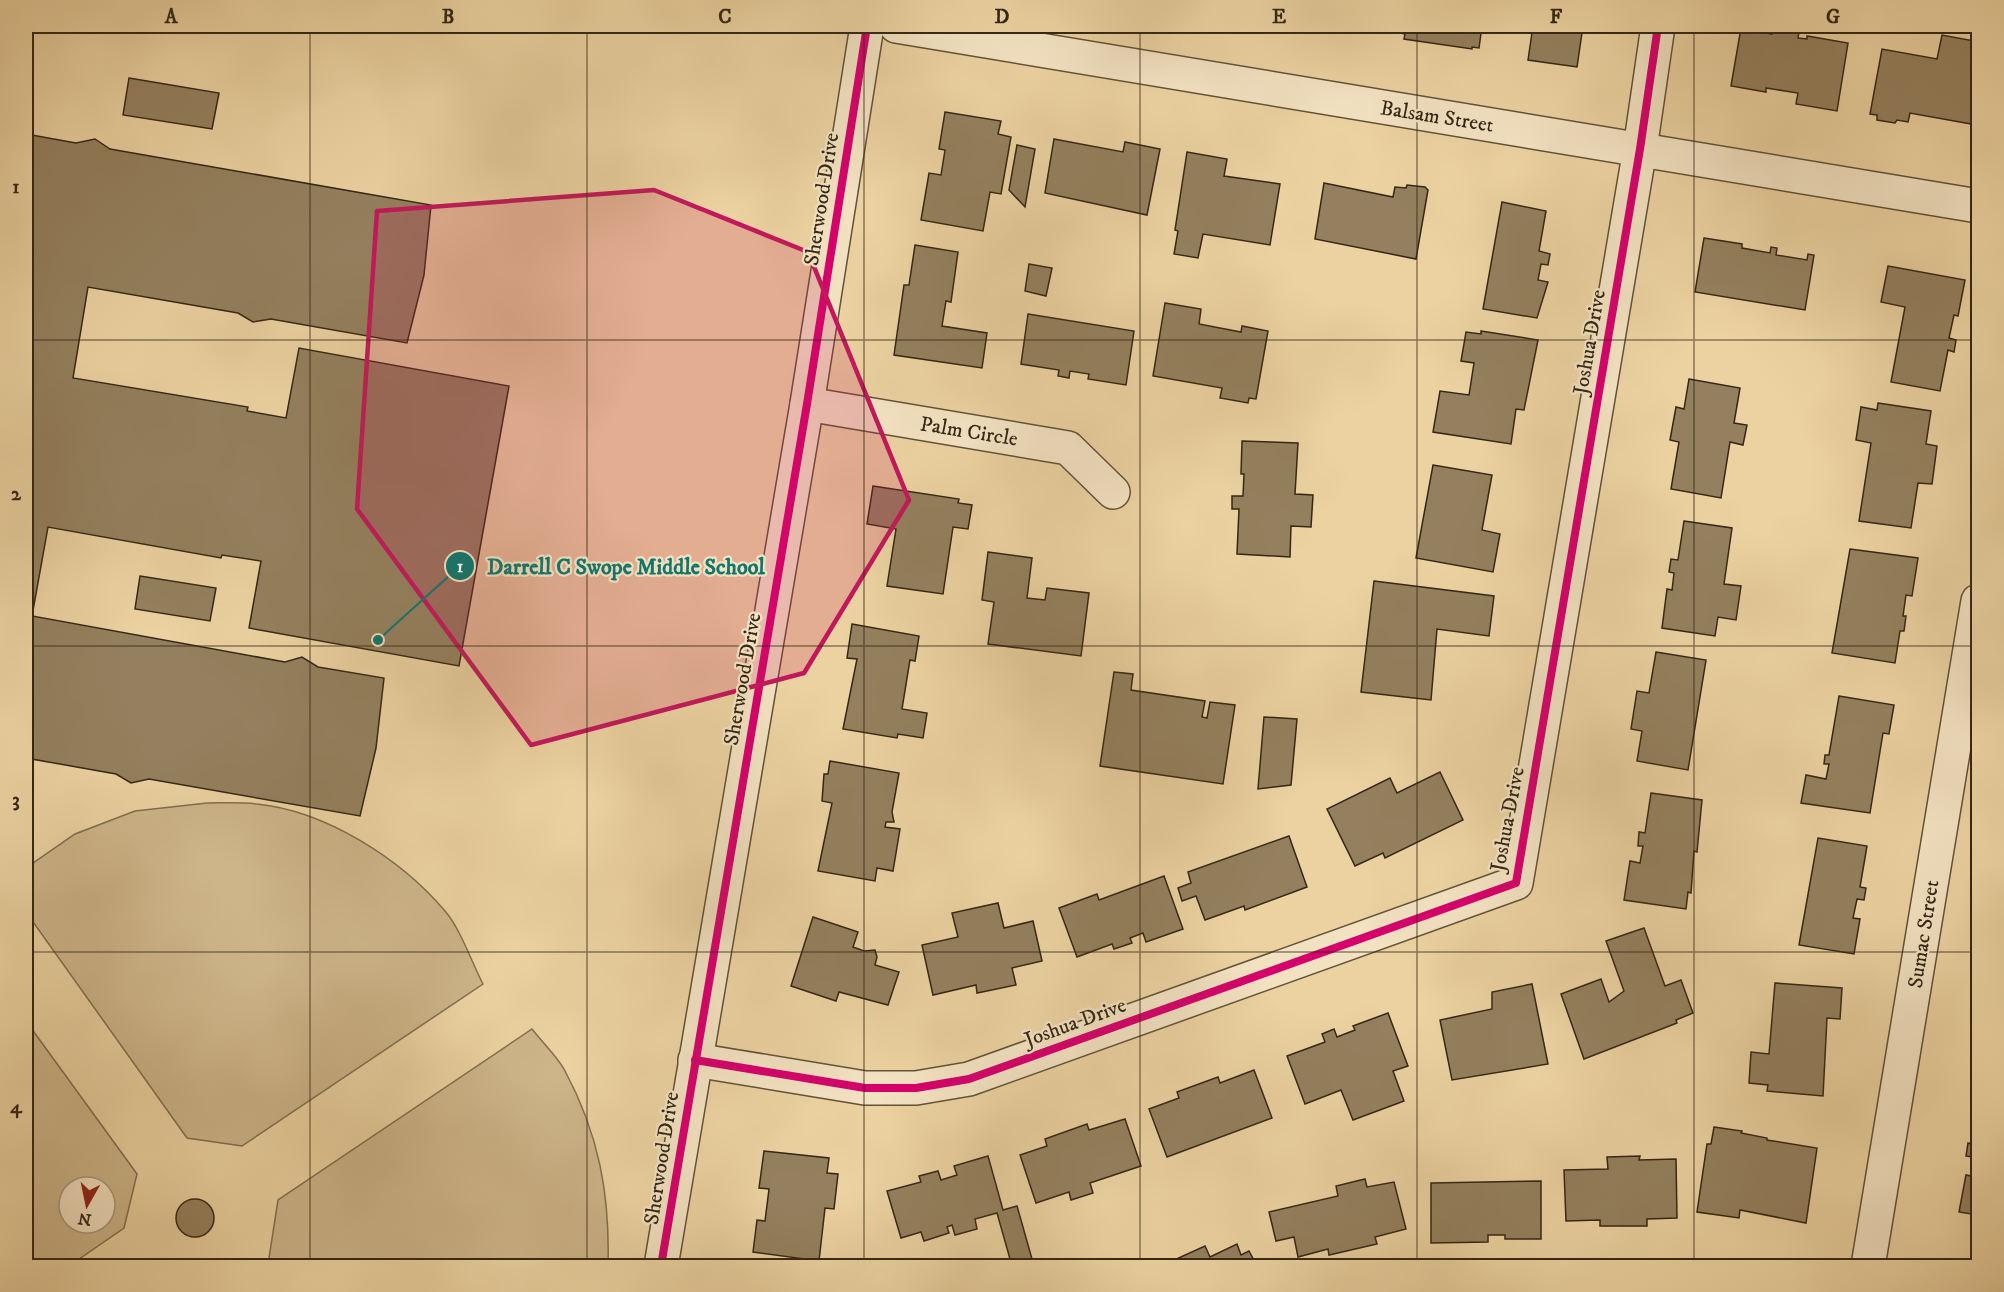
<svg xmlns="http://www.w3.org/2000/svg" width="2004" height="1292" viewBox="0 0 2004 1292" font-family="'IM FELL DW Pica',serif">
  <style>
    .green { fill: #cdb589; stroke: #806e4f; stroke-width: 1.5; fill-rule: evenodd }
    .building { fill: #94805e; stroke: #342715; stroke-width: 1.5 }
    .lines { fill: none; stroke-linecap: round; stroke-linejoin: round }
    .minor-casing { stroke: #625238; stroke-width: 36 }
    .minor { stroke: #f3e2c2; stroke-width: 33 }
    .cycleway-casing { stroke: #f3e2c2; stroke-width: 11 }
    .cycleway { stroke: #d6006c; stroke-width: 8 }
    .marked { fill: #c2185b; fill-opacity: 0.2; stroke: #c2185b; stroke-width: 4.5; stroke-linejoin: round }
    .grid { fill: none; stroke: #342715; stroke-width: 1.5; stroke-opacity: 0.55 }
    .labels { text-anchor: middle; stroke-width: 4.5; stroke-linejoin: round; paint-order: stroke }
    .street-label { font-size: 21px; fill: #342715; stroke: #f3e2c2 }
    .leader { fill: none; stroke: #0f766e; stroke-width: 2 }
    .callout-dot { fill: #0f766e; stroke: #f3e2c2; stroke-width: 2 }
    .mark-label { font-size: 18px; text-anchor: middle; font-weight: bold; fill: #fff }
    .callout-label { font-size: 22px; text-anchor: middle; font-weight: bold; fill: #0f766e; stroke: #f3e2c2; stroke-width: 4.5; stroke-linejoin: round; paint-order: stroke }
    .neatline { fill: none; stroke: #342715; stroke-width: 2 }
    .grid-label { font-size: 20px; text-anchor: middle; font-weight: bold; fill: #342715 }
  </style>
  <rect width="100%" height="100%" fill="#ecd2a1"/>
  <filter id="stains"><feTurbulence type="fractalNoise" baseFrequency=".00333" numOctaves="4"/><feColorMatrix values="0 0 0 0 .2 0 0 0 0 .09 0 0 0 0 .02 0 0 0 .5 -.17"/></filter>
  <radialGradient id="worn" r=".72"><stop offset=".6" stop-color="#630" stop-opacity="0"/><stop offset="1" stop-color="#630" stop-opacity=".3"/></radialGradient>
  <g class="green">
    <path d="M207 803C224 803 241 802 257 804 326 811 401 859 445 911 460 928 472 963 483 984L242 1146 187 1138 26 912V868L75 834 135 811Z"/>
    <path d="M26 1021 137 1174 124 1228 69 1266H26ZM69 1187H105V1223H69Z"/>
    <path d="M532 1029C542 1042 556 1055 564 1069 599 1134 610 1194 608 1266H274L269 1258 278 1200Z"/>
  </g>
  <g class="building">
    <path d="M1365 26H1482L1479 48 1472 47V49L1404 39 1405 34Z"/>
    <path d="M1533 26H1583L1577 67 1528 60Z"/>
    <path d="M1773 26H1800L1798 38 1807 39V36L1848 43 1837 111 1796 104 1798 93 1766 88V92L1731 86 1741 28 1772 34Z"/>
    <path d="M1977 26V125L1910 113 1908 122 1897 120 1895 123 1877 120V115L1870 114 1882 49 1937 59 1942 35 1974 41Z"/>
    <path d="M129 78 219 93 212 129 123 115Z"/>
    <path d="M945 112 1001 121 998 134 1011 137 1001 194 990 192 983 231 921 220 929 173 941 175 945 150 939 149Z"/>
    <path d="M26 134 76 143 95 139 110 149 431 205 424 275 407 343 271 319 253 322 238 313 88 287 73 378 248 407 247 411 286 418 299 348 509 386 459 666 249 628 261 561 222 555 221 558 48 527 32 616 285 662 302 657 318 667 384 678 376 748 360 816 149 779 131 783 116 774 26 758Z"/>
    <path d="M1054 139 1123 152 1125 142 1160 149 1147 215 1045 193Z"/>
    <path d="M1017 145 1035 149 1025 207 1009 190Z"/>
    <path d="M1187 152 1227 159 1224 176 1280 184 1270 245 1203 234 1198 258 1174 254 1178 231 1175 230Z"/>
    <path d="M1324 183 1393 197 1395 187 1406 188 1407 185 1425 187 1428 190 1416 259 1315 239Z"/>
    <path d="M1502 202 1546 211 1539 251 1550 254 1548 265 1541 264 1538 280 1548 282 1537 318 1483 309Z"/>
    <path d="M1704 238 1742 244V248L1770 253 1771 247 1777 248 1776 255 1807 260 1808 254 1814 255 1805 310 1695 292Z"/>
    <path d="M915 245 958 252 951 302 946 301 942 326 987 333 982 368 894 355 904 285H909Z"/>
    <path d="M1029 264 1052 268 1046 296 1025 291Z"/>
    <path d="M1888 266 1965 280 1958 316 1954 315 1949 338 1956 340 1954 352 1948 350 1940 391 1891 382 1905 307 1881 302Z"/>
    <path d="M1165 303 1201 309 1199 324 1241 332 1242 326 1268 331 1256 399 1249 398 1248 403 1220 398 1222 388 1153 376Z"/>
    <path d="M1028 314 1134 331 1126 385 1088 379 1089 374 1070 371 1069 378 1058 376 1059 370 1021 364Z"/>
    <path d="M1481 331 1538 340 1524 410 1516 409 1511 444 1433 432 1440 391 1469 395 1474 363 1461 361 1466 332 1481 334Z"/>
    <path d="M1689 379 1740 388 1734 423 1747 425 1743 445 1730 442 1721 498 1671 489 1679 442 1670 440 1676 407 1684 409Z"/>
    <path d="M1878 403 1931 411 1926 444 1937 446 1932 484 1918 483 1911 528 1859 521 1871 443 1856 440 1861 407 1877 410Z"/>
    <path d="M1242 441 1298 443 1295 494 1313 495 1311 527 1291 526 1290 557 1237 554 1239 509H1232V496H1243L1244 474H1241Z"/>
    <path d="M1433 465 1492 475 1482 530 1500 534 1493 572 1416 558Z"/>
    <path d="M873 486 959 499 958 503 972 505 968 529 953 527 943 594 887 586 896 529 867 524Z"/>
    <path d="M1684 521 1732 528 1724 584 1741 586 1736 620 1718 617 1715 636 1662 628 1667 589 1672 590 1674 573 1669 572 1671 559 1678 560Z"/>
    <path d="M1850 549 1918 558 1912 596 1906 595 1903 616H1906L1904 631H1900L1895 663 1832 653Z"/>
    <path d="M988 552 1032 558 1027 598 1045 600 1047 588 1089 593 1081 656 988 644 994 602 982 600Z"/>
    <path d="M140 576 216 588 210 621 135 609Z"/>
    <path d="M1374 581 1494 596 1489 636 1437 629 1431 700 1361 692Z"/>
    <path d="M852 624 919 636 915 661 910 660 902 709 927 713 923 738 898 734 897 738 843 729 857 659 847 658Z"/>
    <path d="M1656 652 1706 660 1688 770 1637 761 1642 731 1631 729 1637 691 1649 693Z"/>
    <path d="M1114 672 1133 674 1131 690 1205 701 1202 717 1207 718 1210 702 1235 705 1223 784 1100 766Z"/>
    <path d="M1839 696 1894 705 1889 734 1883 733 1870 813 1801 803 1806 775 1826 779 1829 764H1824L1825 755H1829Z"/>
    <path d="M1264 717 1297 719 1291 785 1258 789Z"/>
    <path d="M830 761 899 773 892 812 894 822H886L885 827 900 829 893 871 877 868 875 881 818 871 832 803 822 801 824 774H828Z"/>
    <path d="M1440 772 1463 820 1385 858 1383 853 1355 866 1327 809 1390 778 1397 793Z"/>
    <path d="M1651 793 1702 800 1697 852 1694 851 1691 893 1688 892 1686 909 1624 900 1630 861 1640 863 1643 846H1638L1639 832 1645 833Z"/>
    <path d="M1289 836 1307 887 1245 910 1244 906 1205 920 1196 896 1182 901 1178 888 1191 883 1188 872Z"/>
    <path d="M1818 838 1867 846 1860 887 1866 888 1864 900 1857 899 1853 918 1860 919 1854 954 1799 945Z"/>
    <path d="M1164 876 1183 929 1146 942 1143 933 1130 938 1132 943 1114 949 1112 944 1077 957 1059 908 1097 894 1099 900Z"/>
    <path d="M998 903 1004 928 1033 921 1042 961 1012 968 1016 985 977 993 976 985 933 995 922 945 958 937 952 913Z"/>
    <path d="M813 917 858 932 853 947 864 951 875 950 877 957 875 965 899 972 888 1005 839 992 836 1001 791 986Z"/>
    <path d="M1644 928 1665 986 1681 980 1693 1013 1676 1020 1677 1023 1584 1059 1561 994 1601 979 1609 1002 1624 991 1606 941Z"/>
    <path d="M1775 983 1842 988 1840 1019 1827 1018 1823 1096 1767 1091 1768 1085 1749 1083 1751 1052 1769 1054Z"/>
    <path d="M1532 984 1548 1064 1452 1080 1440 1020 1492 1009V992Z"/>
    <path d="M1388 1013 1408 1066 1393 1071 1404 1101 1353 1120 1341 1090 1305 1104 1287 1056 1325 1042 1322 1034 1334 1029 1337 1037 1355 1030 1353 1026Z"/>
    <path d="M1254 1070 1272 1118 1167 1157 1149 1109 1179 1098 1177 1092 1218 1077 1220 1083Z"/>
    <path d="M1125 1119 1141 1166 1090 1183 1093 1193 1071 1200 1069 1192 1036 1203 1020 1155 1047 1146 1045 1139 1087 1124 1089 1130Z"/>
    <path d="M1978 1126V1215L1959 1212 1966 1175 1971 1176 1974 1157 1966 1156 1968 1143 1975 1145Z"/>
    <path d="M1714 1127 1742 1131 1741 1133 1767 1138V1140L1817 1148 1806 1223 1740 1210 1739 1218 1697 1212 1707 1144H1711Z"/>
    <path d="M764 1151 829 1158 827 1173 838 1174 834 1209 825 1208 819 1261 753 1252 757 1220 765 1221 769 1189 759 1188Z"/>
    <path d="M988 1156 1003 1210 1017 1206 1034 1266H1012L997 1213 975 1219 977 1229 955 1235 952 1225 947 1227 949 1233 924 1241 921 1232 901 1238 887 1191 921 1182 919 1176 938 1171 941 1180 957 1175 954 1166Z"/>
    <path d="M1640 1156 1639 1160 1676 1159 1677 1218 1647 1219V1226H1600V1220L1566 1221 1564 1170 1608 1169 1607 1157Z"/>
    <path d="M1365 1179 1367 1187 1394 1182 1406 1229 1375 1237 1377 1244 1329 1255 1328 1249 1298 1257 1294 1237 1276 1241 1269 1212 1338 1196 1336 1186Z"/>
    <path d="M1541 1181V1239H1505V1235H1488V1242L1431 1243V1183Z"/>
    <circle cx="195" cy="1218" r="19"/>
    <path d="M1237 1244 1241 1255 1249 1251 1257 1266H1177L1174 1260 1205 1246 1210 1257Z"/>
  </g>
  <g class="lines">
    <g class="minor-casing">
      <g id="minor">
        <path d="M896 26 1978 206"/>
        <path d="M807 404 1068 448 1113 492"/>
        <path d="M695 1060 865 1088H916L969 1079 1516 883 1640 149 1658 26"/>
        <path d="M661 1266 807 404 867 26"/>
        <path d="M1868 1266 1978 601"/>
      </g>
    </g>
    <use href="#minor" class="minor"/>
    <g class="cycleway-casing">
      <g id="cycleway">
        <path d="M695 1060 865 1088H916L969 1079 1516 883 1640 149 1658 26"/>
        <path d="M661 1266 807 404 867 26"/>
      </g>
    </g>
    <use href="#cycleway" class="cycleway"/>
  </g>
  <path class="marked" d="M654 190 808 252 909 500 804 673 531 745 357 509 377 211Z"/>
  <path class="grid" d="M310 26V1266M587 26V1266M864 26V1266M1140 26V1266M1417 26V1266M1694 26V1266M26 340H1978M26 646H1978M26 952H1978"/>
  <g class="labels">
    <g class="street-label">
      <text transform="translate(1437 116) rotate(9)" y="7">Balsam Street</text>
      <text transform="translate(821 199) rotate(-81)" y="7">Sherwood Drive</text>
      <text transform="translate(1589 342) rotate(-80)" y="7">Joshua Drive</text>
      <text transform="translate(969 431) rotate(9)" y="7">Palm Circle</text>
      <text transform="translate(742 679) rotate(-80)" y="7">Sherwood Drive</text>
      <text transform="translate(1507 819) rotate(-79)" y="7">Joshua Drive</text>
      <text transform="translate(1923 934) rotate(-81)" y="7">Sumac Street</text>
      <text transform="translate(1075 1022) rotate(-20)" y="7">Joshua Drive</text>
      <text transform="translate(661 1158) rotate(-81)" y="7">Sherwood Drive</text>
    </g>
  </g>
  <path class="leader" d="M378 640L460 566"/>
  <g class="callout-dot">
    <circle cx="378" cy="640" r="6"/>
    <circle cx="460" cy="566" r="15"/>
  </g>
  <g class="mark-label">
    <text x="460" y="572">1</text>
  </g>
  <g class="callout-label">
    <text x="626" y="574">Darrell C Swope Middle School</text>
  </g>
  <rect width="2004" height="1292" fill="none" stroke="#ecd2a1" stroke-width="66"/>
  <g transform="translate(87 1205) rotate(189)"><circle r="28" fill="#f3e2c2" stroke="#a7977d" stroke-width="1.5"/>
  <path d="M0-4.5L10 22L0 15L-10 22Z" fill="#8f2418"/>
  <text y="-9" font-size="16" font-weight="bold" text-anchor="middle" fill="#342715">N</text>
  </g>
  <rect x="33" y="33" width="1938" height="1226" class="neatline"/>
  <g class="grid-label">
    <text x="171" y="23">A</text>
    <text x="448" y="23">B</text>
    <text x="725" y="23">C</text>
    <text x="1002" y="23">D</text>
    <text x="1279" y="23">E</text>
    <text x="1556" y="23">F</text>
    <text x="1833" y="23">G</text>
    <text x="16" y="193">1</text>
    <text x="16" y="500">2</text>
    <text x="16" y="806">3</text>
    <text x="16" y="1113">4</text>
  </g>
  <rect width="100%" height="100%" filter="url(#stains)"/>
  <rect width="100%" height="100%" fill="url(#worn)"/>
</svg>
